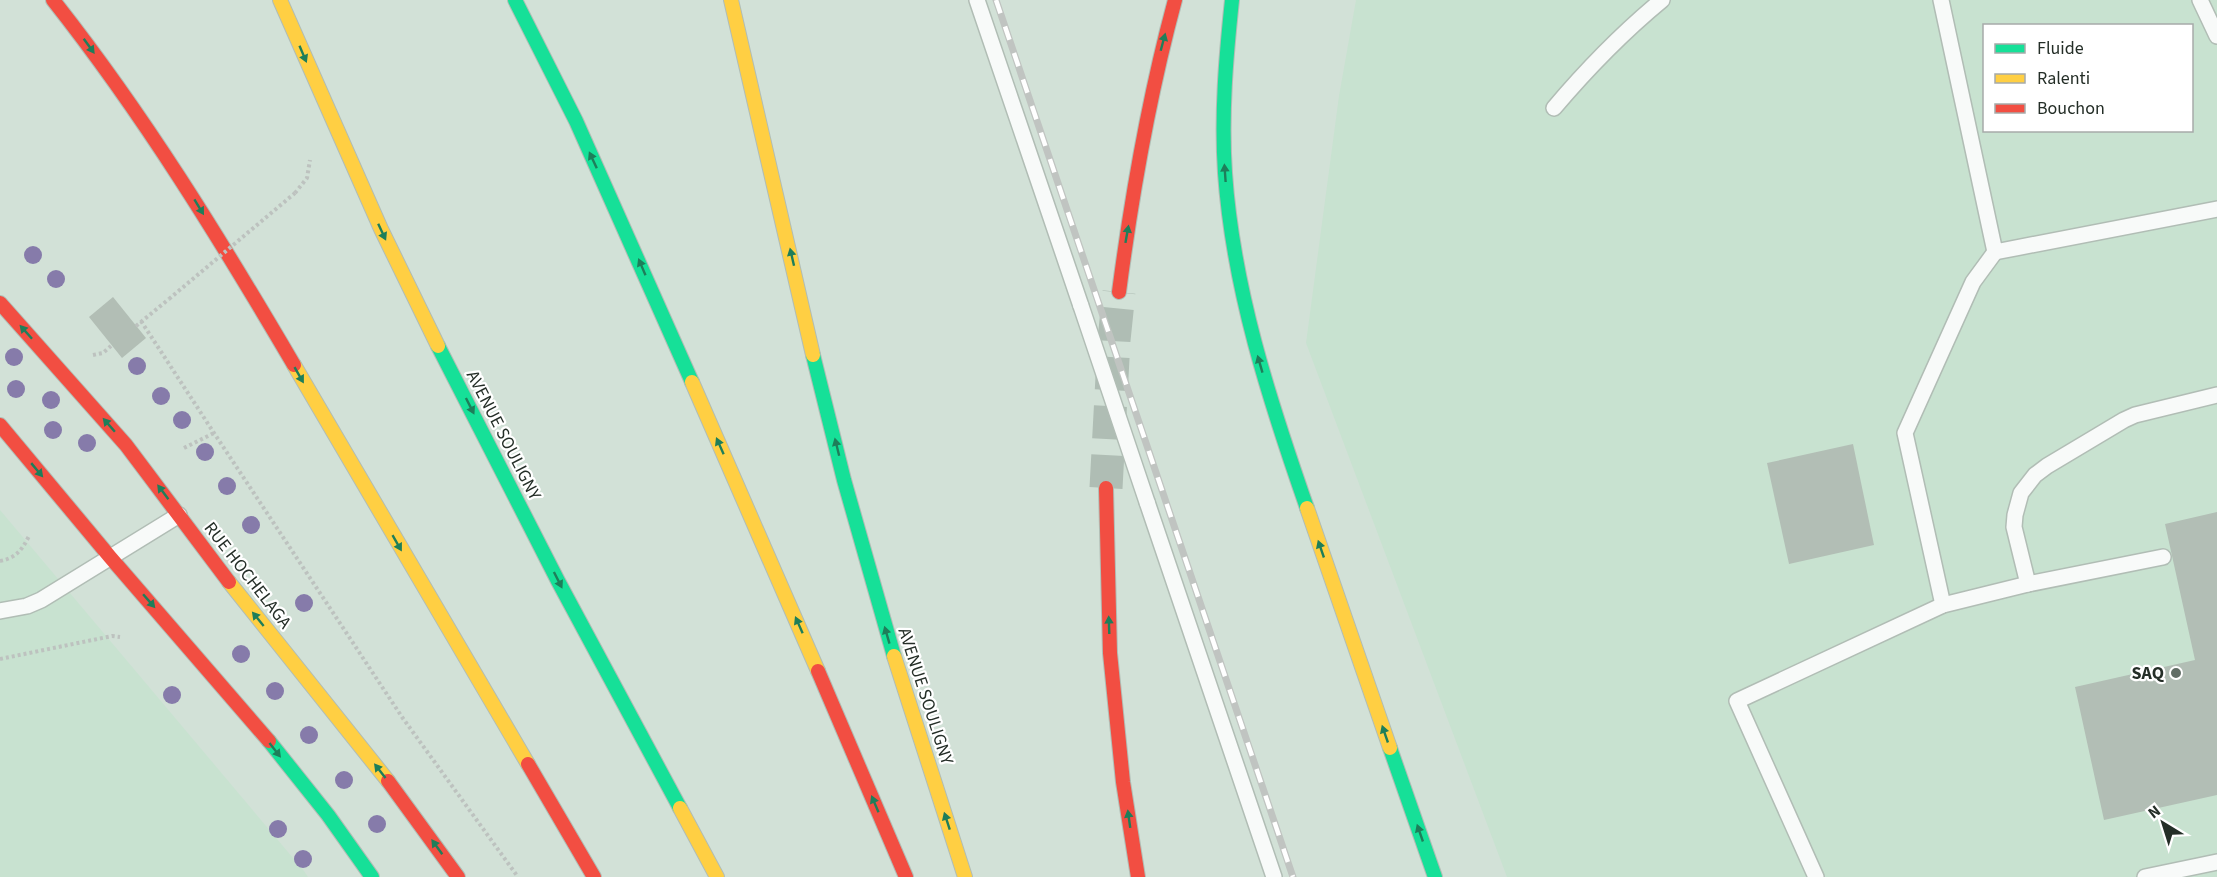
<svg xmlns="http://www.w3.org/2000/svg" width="2217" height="877" viewBox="0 0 2217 877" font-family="'Source Sans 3',sans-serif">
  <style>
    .built { fill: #c8e2d0; fill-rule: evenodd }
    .building { fill: #b2beb5 }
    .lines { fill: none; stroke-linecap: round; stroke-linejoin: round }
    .highway-tunnel { stroke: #afbdb4; stroke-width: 33; stroke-dasharray: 33 16; stroke-linecap: butt }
    .lane-casing { stroke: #b1bdb5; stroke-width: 18 }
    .fast-casing { stroke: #b1bdb5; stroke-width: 16 }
    .slow-casing { stroke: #b1bdb5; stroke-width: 16 }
    .jam-casing { stroke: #b1bdb5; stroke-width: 16 }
    .path { stroke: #bdc2bf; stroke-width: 4; stroke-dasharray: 3 3; stroke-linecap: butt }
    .lane { stroke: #f8faf9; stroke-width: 15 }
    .fast { stroke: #16e098; stroke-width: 14 }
    .slow { stroke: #ffcf43; stroke-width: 14 }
    .jam { stroke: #f24e42; stroke-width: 14 }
    .rail-casing { stroke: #c0c4c1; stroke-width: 7 }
    .rail { stroke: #fff; stroke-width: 4.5; stroke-dasharray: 14; stroke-linecap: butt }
    .lane-bridge-casing { stroke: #b1bdb5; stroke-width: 18; stroke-linecap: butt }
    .path-bridge { stroke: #bdc2bf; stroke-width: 4; stroke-dasharray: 3 3; stroke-linecap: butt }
    .lane-bridge { stroke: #f8faf9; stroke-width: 15 }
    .tree { fill: #867baa }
    .oneway { fill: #1e7e5a }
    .poi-dot { fill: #616d65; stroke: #fff; stroke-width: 2 }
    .labels { text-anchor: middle; stroke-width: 4.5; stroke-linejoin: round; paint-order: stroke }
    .street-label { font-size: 18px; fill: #242e27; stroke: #fff }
    .poi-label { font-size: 18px; font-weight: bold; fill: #242e27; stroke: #fff; text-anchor: end }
  </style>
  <rect width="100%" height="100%" fill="#d2e1d7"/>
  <g class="built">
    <path d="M1356 0H2217V877H1507L1306 343 1339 96ZM1984 26H2192V130H1984Z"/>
    <path d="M0 510 304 871 308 877H0Z"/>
  </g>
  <g class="building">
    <path d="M113 297 146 338 122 358 89 317Z"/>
    <path d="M1853 444 1874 545 1789 564 1767 463Z"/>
    <path d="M2217 512V795L2104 820 2075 687 2195 660 2165 524Z"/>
  </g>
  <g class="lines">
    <path class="highway-tunnel" d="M1106 488 1114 340 1119 292"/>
    <g class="lane-casing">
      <g id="lane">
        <path d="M977 0 1081 306"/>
        <path d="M1941 0 1995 252 2217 209"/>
        <path d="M2200 0 2217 36"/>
        <path d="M1554 108C1587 69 1622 33 1662 0"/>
        <path d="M1147 502 1274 877"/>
        <path d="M2028 584 2014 527 2015 515 2021 493 2035 475 2047 466 2124 420 2135 415 2217 395"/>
        <path d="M1943 605 1905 433 1973 282 1995 252"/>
        <path d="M0 611 27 606 41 600 179 515"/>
        <path d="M1816 877 1737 701 1943 605 2028 584 2163 557"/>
        <path d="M2145 877 2217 862"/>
      </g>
    </g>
    <g class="fast-casing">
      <g id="fast">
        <path d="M515 0 576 121 692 382"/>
        <path d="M1232 0C1226 57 1221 115 1225 173 1233 288 1269 399 1307 508"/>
        <path d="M438 346 558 581 680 808"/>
        <path d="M813 355 844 480 894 656"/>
        <path d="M269 741 328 815 372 877"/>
        <path d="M1390 748 1435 877"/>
      </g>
    </g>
    <g class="slow-casing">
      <g id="slow">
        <path d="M280 0 381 229 438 346"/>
        <path d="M731 0 813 355"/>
        <path d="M294 365 528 764"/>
        <path d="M692 382 818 671"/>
        <path d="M1307 508 1390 748"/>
        <path d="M229 582 388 781"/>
        <path d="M894 656 965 877"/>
        <path d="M680 808 717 877"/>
      </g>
    </g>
    <g class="jam-casing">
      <g id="jam">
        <path d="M53 0C144 115 220 239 294 365"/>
        <path d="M1119 292C1132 193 1149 96 1175 0"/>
        <path d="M0 303 126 445 229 582"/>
        <path d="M0 425 110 557 269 741"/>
        <path d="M1106 488 1110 653 1123 782 1138 877"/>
        <path d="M818 671 906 877"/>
        <path d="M528 764 594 877"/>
        <path d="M388 781 458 877"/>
      </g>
    </g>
    <g class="path">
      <path d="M295 193 307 178 310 160"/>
      <path d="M141 321 214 433 402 717 518 877"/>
      <path d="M136 326 169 299"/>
      <path d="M93 355 103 353 111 346"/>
      <path d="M184 448 214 433"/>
      <path d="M0 561C16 558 22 550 29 536"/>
      <path d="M0 659 112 636 120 637"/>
    </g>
    <use href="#lane" class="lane"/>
    <use href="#fast" class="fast"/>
    <use href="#slow" class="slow"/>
    <use href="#jam" class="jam"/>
    <g class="rail-casing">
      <path id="rail" d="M996 0 1293 877"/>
    </g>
    <use href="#rail" class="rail"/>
    <g class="lane-bridge-casing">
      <path id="lane-bridge" d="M1081 306 1147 502"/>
    </g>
    <path class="path-bridge" d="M169 299 295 193"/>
    <use href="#lane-bridge" class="lane-bridge"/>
  </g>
  <g class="tree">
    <circle cx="33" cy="255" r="9"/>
    <circle cx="56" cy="279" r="9"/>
    <circle cx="14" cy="357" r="9"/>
    <circle cx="137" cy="366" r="9"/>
    <circle cx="16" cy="389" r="9"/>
    <circle cx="161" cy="396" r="9"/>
    <circle cx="51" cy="400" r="9"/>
    <circle cx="182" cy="420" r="9"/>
    <circle cx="53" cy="430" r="9"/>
    <circle cx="87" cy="443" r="9"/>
    <circle cx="205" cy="452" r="9"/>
    <circle cx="227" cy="486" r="9"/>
    <circle cx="251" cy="525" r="9"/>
    <circle cx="304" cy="603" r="9"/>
    <circle cx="241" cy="654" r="9"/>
    <circle cx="275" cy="691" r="9"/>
    <circle cx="172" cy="695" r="9"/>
    <circle cx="309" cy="735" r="9"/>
    <circle cx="344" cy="780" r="9"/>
    <circle cx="377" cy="824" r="9"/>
    <circle cx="278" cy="829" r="9"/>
    <circle cx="303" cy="859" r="9"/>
  </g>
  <defs><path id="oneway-solid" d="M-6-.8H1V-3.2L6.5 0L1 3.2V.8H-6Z" transform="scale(1.5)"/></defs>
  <g class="oneway">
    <use href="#oneway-solid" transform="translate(1163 42) rotate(-75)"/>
    <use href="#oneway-solid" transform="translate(89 46) rotate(54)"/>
    <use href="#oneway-solid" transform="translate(303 54) rotate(67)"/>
    <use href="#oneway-solid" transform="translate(593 160) rotate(-115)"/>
    <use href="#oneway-solid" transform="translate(1225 173) rotate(-94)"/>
    <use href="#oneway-solid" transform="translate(199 207) rotate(59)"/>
    <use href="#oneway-solid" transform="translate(382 232) rotate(65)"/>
    <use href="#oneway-solid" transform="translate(1127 234) rotate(-80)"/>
    <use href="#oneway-solid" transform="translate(792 257) rotate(-103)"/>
    <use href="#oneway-solid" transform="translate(642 267) rotate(-113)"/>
    <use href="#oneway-solid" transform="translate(26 332) rotate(-132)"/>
    <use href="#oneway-solid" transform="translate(1260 364) rotate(-106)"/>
    <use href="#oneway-solid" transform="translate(299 375) rotate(60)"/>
    <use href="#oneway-solid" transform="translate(470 406) rotate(63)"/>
    <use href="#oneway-solid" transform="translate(109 425) rotate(-131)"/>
    <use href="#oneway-solid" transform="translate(720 446) rotate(-114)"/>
    <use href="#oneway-solid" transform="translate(837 447) rotate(-104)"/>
    <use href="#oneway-solid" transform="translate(37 470) rotate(50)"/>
    <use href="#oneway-solid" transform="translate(163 492) rotate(-127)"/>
    <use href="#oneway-solid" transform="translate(397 543) rotate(60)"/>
    <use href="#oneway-solid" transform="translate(1321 549) rotate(-109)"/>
    <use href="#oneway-solid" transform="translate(558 580) rotate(63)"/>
    <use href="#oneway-solid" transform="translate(149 601) rotate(49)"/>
    <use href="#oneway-solid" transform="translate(258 619) rotate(-129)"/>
    <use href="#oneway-solid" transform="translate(799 625) rotate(-114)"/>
    <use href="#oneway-solid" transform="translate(1109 625) rotate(-92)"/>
    <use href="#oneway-solid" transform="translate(887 635) rotate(-106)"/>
    <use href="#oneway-solid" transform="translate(1385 734) rotate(-109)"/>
    <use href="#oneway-solid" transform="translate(275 750) rotate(52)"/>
    <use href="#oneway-solid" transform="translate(380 771) rotate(-128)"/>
    <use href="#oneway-solid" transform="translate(875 804) rotate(-113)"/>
    <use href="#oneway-solid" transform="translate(1129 819) rotate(-98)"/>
    <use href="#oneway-solid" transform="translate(947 821) rotate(-108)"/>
    <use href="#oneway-solid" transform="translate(1420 833) rotate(-109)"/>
    <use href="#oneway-solid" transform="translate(437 847) rotate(-126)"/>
  </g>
  <circle class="poi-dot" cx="2176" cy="673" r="6"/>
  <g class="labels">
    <g class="street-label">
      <text transform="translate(504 435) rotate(63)" y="6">AVENUE SOULIGNY</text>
      <text transform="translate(248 575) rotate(52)" y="6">RUE HOCHELAGA</text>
      <text transform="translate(926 696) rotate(72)" y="6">AVENUE SOULIGNY</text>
    </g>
    <g class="poi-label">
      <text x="2164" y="679">SAQ</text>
    </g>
  </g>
  <rect x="1983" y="24" width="210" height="108" fill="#ffffff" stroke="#a7aba9" stroke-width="1.5"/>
  <rect x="1995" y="44" width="30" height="9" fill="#16e098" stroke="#a7aba9" stroke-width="1.5"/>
  <text x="2037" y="54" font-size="18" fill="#242e27">Fluide</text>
  <rect x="1995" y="74" width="30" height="9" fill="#ffcf43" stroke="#a7aba9" stroke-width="1.5"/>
  <text x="2037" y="84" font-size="18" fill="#242e27">Ralenti</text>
  <rect x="1995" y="104" width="30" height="9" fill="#f24e42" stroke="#a7aba9" stroke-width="1.5"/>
  <text x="2037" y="114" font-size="18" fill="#242e27">Bouchon</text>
  <g transform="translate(2163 823) rotate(322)" stroke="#ffffff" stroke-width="4.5" paint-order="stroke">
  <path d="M0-4.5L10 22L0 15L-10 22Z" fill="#242e27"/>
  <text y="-9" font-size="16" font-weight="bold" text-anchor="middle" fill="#242e27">N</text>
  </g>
</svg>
